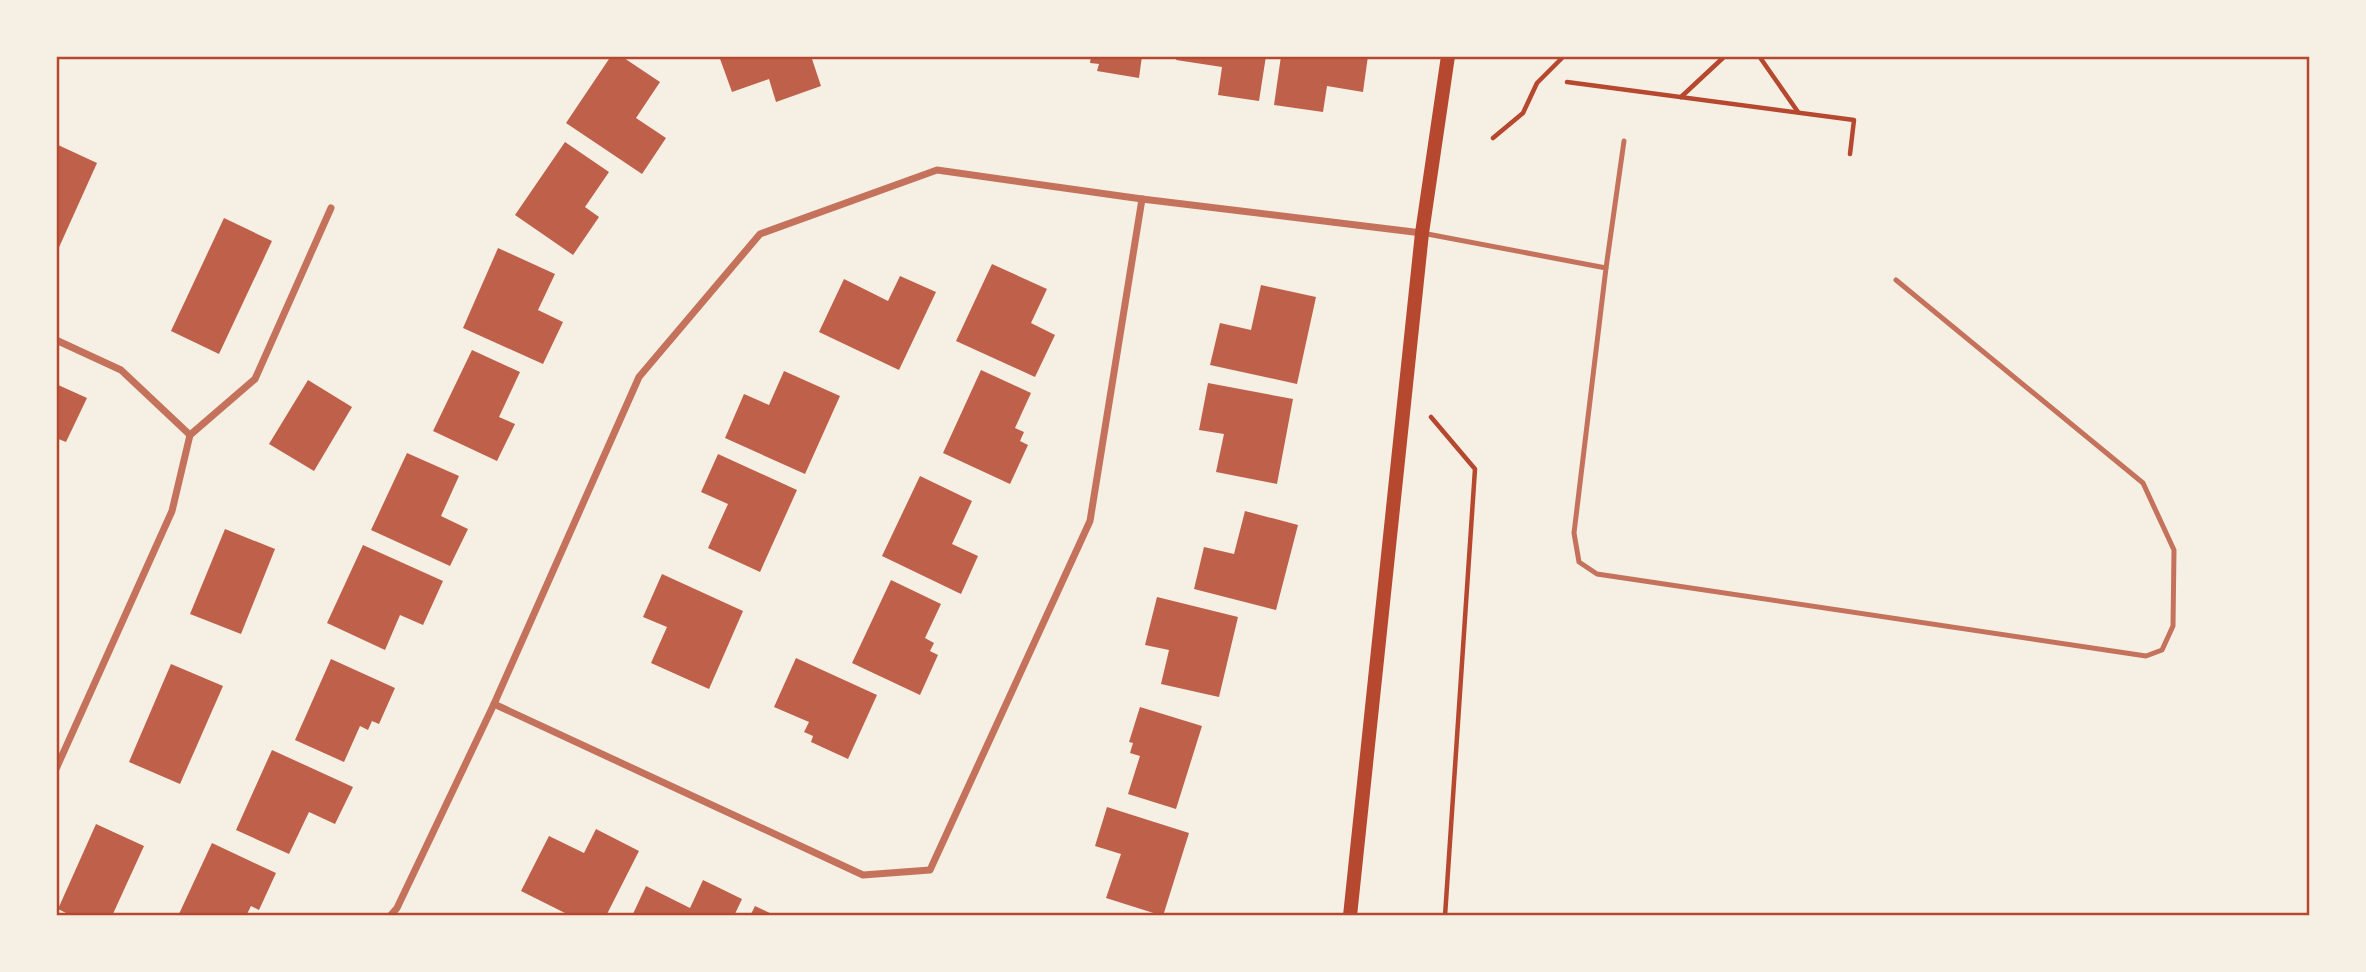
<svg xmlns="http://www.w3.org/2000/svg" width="2366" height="972" viewBox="0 0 2366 972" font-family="Ubuntu,sans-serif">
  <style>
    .building { fill: #bf614a }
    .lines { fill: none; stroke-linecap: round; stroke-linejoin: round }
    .path { stroke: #b5482f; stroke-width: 4.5 }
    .service { stroke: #c5725c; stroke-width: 5 }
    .minor { stroke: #c5725c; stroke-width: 7 }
    .secondary { stroke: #b5482f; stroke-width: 14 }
    .neatline { fill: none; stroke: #b5482f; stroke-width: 2.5 }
  </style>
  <rect width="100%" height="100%" fill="#f6efe4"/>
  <g class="building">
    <path d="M611 56H621L660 82 636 118 666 138 642 174 566 123Z"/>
    <path d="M719 56H811L821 86 776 102 769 79 732 92Z"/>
    <path d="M1091 56H1142L1139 78 1097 71 1099 64 1090 63Z"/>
    <path d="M1177 56H1266L1259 101 1218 95 1222 67 1176 60Z"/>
    <path d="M1281 56H1368L1363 92 1327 86 1323 112 1274 105Z"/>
    <path d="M565 142 609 172 585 207 599 217 573 255 515 215Z"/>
    <path d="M56 144 97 163 56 254Z"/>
    <path d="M224 218 272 241 219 354 171 331Z"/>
    <path d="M498 248 555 274 538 310 563 322 543 364 463 328Z"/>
    <path d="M992 264 1047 289 1031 323 1055 335 1035 377 956 341Z"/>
    <path d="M900 276 936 292 899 370 819 332 844 279 888 301Z"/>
    <path d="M1261 285 1316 297 1297 384 1210 365 1220 323 1251 330Z"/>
    <path d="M472 350 520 372 499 417 515 424 497 461 433 431Z"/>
    <path d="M981 370 1031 393 1015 428 1024 432 1020 441 1028 445 1010 484 943 453Z"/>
    <path d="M784 371 840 396 805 474 725 438 744 394 769 405Z"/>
    <path d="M308 380 352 407 314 471 269 444Z"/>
    <path d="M1208 383 1293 399 1277 484 1216 472 1224 434 1199 430Z"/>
    <path d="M56 384 87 398 66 442 56 438Z"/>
    <path d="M407 453 459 476 441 516 468 529 450 566 371 530Z"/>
    <path d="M718 454 797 490 760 572 708 548 728 504 701 492Z"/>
    <path d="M920 476 972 501 952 544 978 556 961 594 882 556Z"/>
    <path d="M1245 511 1298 525 1276 610 1194 589 1204 547 1234 554Z"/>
    <path d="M225 529 275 549 241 634 190 614Z"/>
    <path d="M363 545 443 581 423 625 400 615 385 650 327 623Z"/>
    <path d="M662 574 743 611 709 689 651 663 667 627 643 617Z"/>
    <path d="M891 580 941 604 925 638 934 643 930 651 938 655 920 695 852 663Z"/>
    <path d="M1157 597 1238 617 1219 697 1161 684 1169 650 1145 645Z"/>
    <path d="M796 658 877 695 848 759 811 742 813 736 804 732 809 722 774 707Z"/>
    <path d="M331 659 395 688 379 724 372 721 368 730 360 726 344 762 295 740Z"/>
    <path d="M171 664 223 686 180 784 129 762Z"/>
    <path d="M1140 707 1202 726 1176 809 1128 794 1140 756 1130 753 1133 743 1129 742Z"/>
    <path d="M272 750 353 787 335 824 309 812 289 854 236 830Z"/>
    <path d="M1107 807 1189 833 1163 916 1106 898 1121 854 1095 846Z"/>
    <path d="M96 824 144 846 112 916H72L58 909Z"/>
    <path d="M596 829 639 851 606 916H571L521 891 549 836 584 853Z"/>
    <path d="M212 843 276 873 259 910 251 906 246 916 239 913 238 916H178Z"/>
    <path d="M703 880 742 899 734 916H632L646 886 690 908Z"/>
    <path d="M755 906 776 916H750Z"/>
  </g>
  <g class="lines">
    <g class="path">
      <path d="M1759 56 1798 112"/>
      <path d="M1567 82 1854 120 1850 154"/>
      <path d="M1681 97 1725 56"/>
      <path d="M1493 138 1523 113 1537 83 1564 56"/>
      <path d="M1431 417 1475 469 1445 916"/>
    </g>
    <g class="service">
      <path d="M1422 233 1606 268 1574 533 1579 562 1597 574 2146 656 2162 650 2173 626 2174 550 2143 483 1896 280"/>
      <path d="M1606 268 1624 141"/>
    </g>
    <g class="minor">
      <path d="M56 340 121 370 190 435"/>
      <path d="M494 704 863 875 930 870 1090 521 1142 199"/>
      <path d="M56 769 172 511 190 435 255 379 331 208"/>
      <path d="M390 916 397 908 494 704 639 377 760 234 937 170 1142 199 1422 233"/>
    </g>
    <path class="secondary" d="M1350 916 1422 233 1448 56"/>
  </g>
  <rect width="2366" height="972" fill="none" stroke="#f6efe4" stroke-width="116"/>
  <rect x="58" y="58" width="2250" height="856" class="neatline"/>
</svg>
